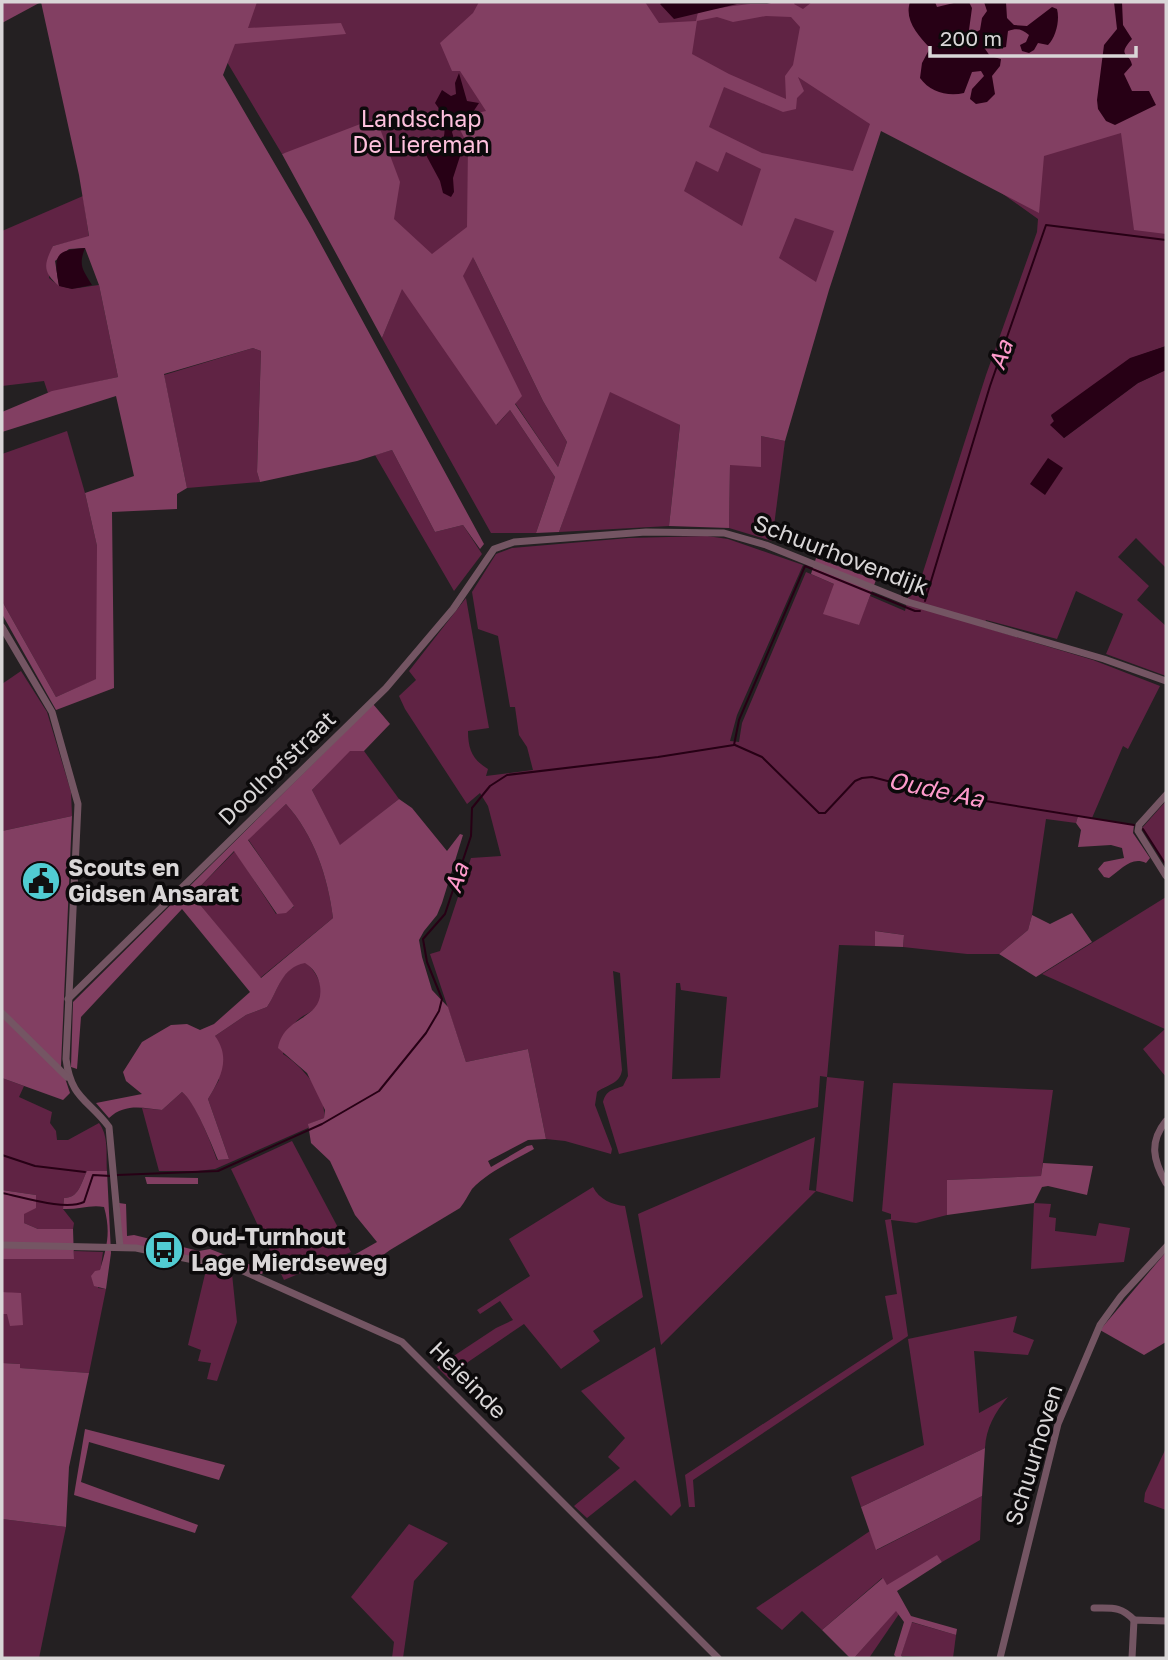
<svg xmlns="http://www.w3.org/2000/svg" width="1168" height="1660" viewBox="0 0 1168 1660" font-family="'Golos Text',sans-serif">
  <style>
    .green { fill: #602344; fill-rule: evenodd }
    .forest { fill: #823f62; fill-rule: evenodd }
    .water { fill: #270015 }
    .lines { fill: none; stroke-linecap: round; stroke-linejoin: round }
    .stream { stroke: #270015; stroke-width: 2 }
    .street { stroke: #745563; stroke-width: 7 }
    .labels { text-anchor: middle; stroke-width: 7; stroke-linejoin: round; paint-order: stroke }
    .park-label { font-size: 23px; fill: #fec1dd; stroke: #0c0a0b }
    .street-label { font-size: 23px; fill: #d9d6d7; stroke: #0c0a0b }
    .poi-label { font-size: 23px; font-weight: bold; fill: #d9d6d7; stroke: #0c0a0b; text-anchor: start }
    .water-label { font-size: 24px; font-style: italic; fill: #fe9acb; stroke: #0c0a0b }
  </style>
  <rect width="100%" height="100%" fill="#242022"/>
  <g class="green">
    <path d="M250 2H1166V346L1130 359 1051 416 1064 438 1138 383 1166 370V568L1136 538 1118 557 1149 586 1137 600 1166 626V676L1106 654 1123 614 1076 591 1057 639 986 620 983 627 1093 660 1160 686 1128 749 1123 746 1092 818 1078 816 1076 823 1046 819 1032 915 1028 930 999 954H967L903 947 904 935 876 931 875 946 839 945 827 1077 864 1081 853 1202 816 1191 661 1345 638 1214 815 1137 809 1190 816 1191 827 1077 820 1076 818 1107 619 1154 603 1102C606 1090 613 1090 623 1086L628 1076 620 973 613 971 622 1070C620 1084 608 1084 597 1092L595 1105 612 1149 611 1154 565 1141 546 1139 528 1049 466 1062 430 954 440 951 471 858 501 856 488 806 480 793 467 804 405 709 399 696 416 680 409 671 466 598 489 728 468 731C468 750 473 760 488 769L486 776 533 770 527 747 519 735 515 707H510L498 636 478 629 472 592 496 554 512 548 629 538 707 536 728 539 803 565 737 715 730 741 739 742 742 723 806 572 834 584 858 625 870 596 905 611 909 593 916 594 986 375 1037 232 1038 219 979 177 884 120 809 340 677 423 680 425 669 526 559 532 609 391 474 259 543 401 567 442 558 467 515 403 497 425 510 410 555 477 536 533H491L382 338 396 303 285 153 282 154 227 62ZM676 983H680L681 990 727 997 720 1078 672 1079Z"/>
    <path d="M83 196 89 237 53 246 49 278C67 294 78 287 99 285L118 377 48 393 44 381 2 386V231Z"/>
    <path d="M253 348 261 351 257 472 260 482 187 488 164 375Z"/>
    <path d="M67 431 85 493 97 546V679L56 697 2 601V454Z"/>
    <path d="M761 436 785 441 772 541 729 528 730 465Z"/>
    <path d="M392 450 435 532 463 525 482 554 454 591 375 455Z"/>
    <path d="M21 671 47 712 71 792 72 816 2 831V684Z"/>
    <path d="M350 750 364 751 399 799 340 846 312 790Z"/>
    <path d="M1166 801V865L1142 828Z"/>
    <path d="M286 804C314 835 328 877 333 918L260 978 192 895 235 851 276 914 294 907 248 839Z"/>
    <path d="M1166 897V1077L1143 1049 1165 1029 1042 974Z"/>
    <path d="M305 962C319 973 329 996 313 1010 308 1014 299 1017 295 1023 289 1030 286 1045 283 1054 302 1066 327 1094 324 1118L309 1124 308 1128 215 1169 198 1171H159L142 1108 162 1110 182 1092C195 1101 211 1143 217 1160L229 1159 208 1099 219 1080 215 1036 246 1015 267 1007C279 989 281 967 305 962Z"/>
    <path d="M2 1078 24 1086 19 1097 52 1112 50 1123 56 1131 57 1140H68L99 1123C109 1136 106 1155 107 1171H87C81 1183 79 1198 64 1198L63 1209 74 1223 73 1229H38L24 1223 23 1214 36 1195 2 1190Z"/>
    <path d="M893 1083 1053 1090 1041 1176 947 1180V1215L916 1223 891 1220 908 1336 693 1480 695 1507H689L685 1475 893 1339 885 1296 897 1294 885 1220 891 1219V1214L882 1211Z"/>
    <path d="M292 1141 351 1252 284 1280 231 1169Z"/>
    <path d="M593 1187C599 1199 612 1205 625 1206L643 1297 593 1331 600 1341 561 1369 524 1324 468 1362 450 1380 437 1367 496 1328 513 1320 500 1301 480 1314 477 1310 530 1276 509 1239Z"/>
    <path d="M1034 1203 1051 1204 1049 1217 1056 1218 1055 1231 1096 1236 1099 1223 1130 1228 1124 1262 1031 1269Z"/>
    <path d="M74 1251 103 1252 98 1288 106 1289 89 1373 19 1368 20 1364 2 1363V1314H7L20 1294 2 1292V1259H74Z"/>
    <path d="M206 1270 232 1274 237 1322 217 1381 207 1379 211 1363 198 1361 201 1350 188 1345Z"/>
    <path d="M1017 1316 1013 1332 1034 1340 1028 1355 974 1351 979 1413 1008 1397C995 1412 986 1428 985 1448L861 1507 851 1477 924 1445 908 1339Z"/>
    <path d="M655 1347 681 1506 671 1516 635 1480 587 1518 574 1506 620 1468 608 1457 625 1438 581 1391Z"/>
    <path d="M1166 1448V1510L1144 1502 1145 1493Z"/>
    <path d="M982 1496 980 1540 942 1562 937 1556 887 1586 882 1578 822 1630 802 1611 782 1630 756 1608 870 1531 877 1550Z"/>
    <path d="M2 1519 66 1527 39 1658H2Z"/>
    <path d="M409 1524 448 1543 414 1581 403 1658H392L394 1642 351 1597Z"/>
    <path d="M896 1610 899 1614 869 1658H854Z"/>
    <path d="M911 1622 956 1635 953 1658 901 1656Z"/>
  </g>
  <g class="forest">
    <path d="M2 2H257L248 28 341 23 346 34 235 44 223 75 311 226 484 544 480 549 463 525 435 532 392 450 357 461 260 482 257 472 261 351 253 348 164 374 187 488 177 494V509L112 512 114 688 56 710 2 614V601L56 697 96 679 97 546 85 493 134 476 116 396 2 432V412L52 391 118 377 99 285 85 248 69 249 55 261 59 286C42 272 44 264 53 246L89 236 79 175 41 2 2 23Z"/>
    <path d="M479 2H645L659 23 696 21 698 12C731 5 763 2 795 2L794 4 803 9 812 2H1166V234L1134 230 1121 133 1044 156 1039 213 881 131 829 290 785 441 761 436V467L730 465 729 528 669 526 680 425 610 392 559 532 536 533 555 477 510 410 496 425 402 289 382 338 282 154 376 118 400 182 394 219 432 254 467 227 468 145 458 126 463 116 486 111 460 71H452L440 43 473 13ZM766 16 791 17 800 27 793 65 785 76 786 99 729 74 692 54 697 21 717 17 733 22ZM798 77 870 124 853 171 762 153 709 127 724 87 783 112 796 109 797 98 804 91ZM726 152 761 169 742 226 684 191 696 161 718 172ZM795 218 834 231 816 282 779 258ZM473 257 543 401 567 442 558 467 515 404 522 396 463 276Z"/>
    <path d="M816 558 876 580 859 625 823 614 834 584 811 574Z"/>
    <path d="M373 704 390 724 364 751H350L312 790 340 845 399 799 412 808 447 851 460 834 463 835 442 903 437 915 424 931 419 940 422 957 432 990 448 1007 466 1062 528 1049 546 1139 528 1140 488 1161 491 1167 527 1146 532 1145 534 1149C513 1161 488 1172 472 1189 468 1195 465 1202 460 1208L390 1250 368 1266 354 1255 377 1242 355 1215 330 1161 311 1143 308 1124 324 1118 325 1110 307 1073 278 1048C284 1014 325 1021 320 986 318 975 314 969 305 963 281 968 279 989 267 1007L246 1015 215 1036C231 1058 221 1078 208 1099L229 1159 218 1160C211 1143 195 1102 182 1092L162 1110C143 1108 125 1103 109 1118L96 1103 142 1094 126 1081 123 1072 142 1042 171 1025 187 1024 200 1030 214 1024 250 992 182 909 81 1017 77 1069 71 1067 73 1002ZM286 804C314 835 328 877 333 918L261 978 192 895 234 851 277 914 286 913 294 906 248 840Z"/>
    <path d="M72 816 61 1066 70 1093 63 1100 2 1078V831Z"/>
    <path d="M1078 816 1134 825 1133 833 1150 858 1146 863C1131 856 1121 870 1109 878L1104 877 1098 869 1104 862 1124 858 1122 848 1111 845 1078 847 1081 830 1076 823Z"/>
    <path d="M1072 913 1092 942 1036 977 999 954 1028 930 1032 915 1050 924Z"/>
    <path d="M875 931 904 935 903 947 875 946Z"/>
    <path d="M1043 1163 1093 1166 1087 1195 1048 1186 1042 1187 1034 1203 947 1215V1180L1041 1176Z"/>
    <path d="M87 1171H107L111 1253 106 1289 94 1286 91 1276 95 1271 100 1270C107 1246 111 1232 104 1207 91 1204 77 1210 63 1209L64 1198C79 1198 81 1183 87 1171Z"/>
    <path d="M145 1177 198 1178V1184H147Z"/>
    <path d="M2 1190 36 1195V1208L24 1214V1223L38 1229H73L74 1259H2Z"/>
    <path d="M119 1203 126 1204 127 1236 134 1235 199 1251 210 1249 264 1270 262 1274 122 1245Z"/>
    <path d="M1166 1252V1342L1144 1355 1100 1330Z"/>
    <path d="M2 1292 21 1293 23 1325 10 1326 7 1314H2Z"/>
    <path d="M2 1363 20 1364V1368L89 1373 69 1467 66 1527 2 1519Z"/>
    <path d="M85 1429 225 1465 219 1480 89 1442 81 1482 198 1525 195 1533 74 1495Z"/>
    <path d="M985 1448 982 1496 876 1550 861 1507Z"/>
    <path d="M937 1555 942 1562 897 1591 911 1616 957 1629 956 1635 912 1622 901 1656 904 1658H897L894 1655 904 1622 896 1611 854 1658H850L822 1630 883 1578 887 1585Z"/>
  </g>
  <g class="water">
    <path d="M663 2H775L767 4H737L674 19 660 4Z"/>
    <path d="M910 2H935L937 7 958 2H969L972 8 969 30 974 33 980 30 982 18 987 11 984 2H1006L1007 18 1014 25 1027 26 1052 7 1057 9C1060 20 1056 37 1048 45L1038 43 1034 50 1029 53 1022 51 1020 45 1026 42 1029 35C1022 29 1017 28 1008 31L1006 47 997 49 986 44 983 46 990 56 1001 59 1000 66 992 76 995 94 987 102 976 104 970 99 972 89 984 76 981 71 972 72 964 93C948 97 930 92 920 78L922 63 930 48C918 35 904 20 910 2Z"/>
    <path d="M1114 2H1122L1123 25 1132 39C1116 57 1130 52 1132 65L1124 74 1132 91H1149L1156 105 1115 125 1106 121 1098 109 1097 100 1104 45 1117 29Z"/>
    <path d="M459 73 467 101 479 103 473 112 461 115 452 132 454 139 463 147 453 178 454 192 451 197 443 193 440 181 426 155 431 144H442C447 130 445 115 435 103L442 90 451 96 456 94 455 83Z"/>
    <path d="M85 248C78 266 83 270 92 285L72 289 59 286C54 257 53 250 85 248Z"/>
    <path d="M1166 346V370L1138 383 1064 438 1050 425 1054 421 1051 415 1130 358Z"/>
    <path d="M1048 458 1063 468 1045 495 1030 484Z"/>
  </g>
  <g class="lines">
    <g class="stream">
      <path d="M925 601 990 386 1046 225 1166 240"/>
      <path d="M735 745 762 757 819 813H825L855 781 862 778 872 777 930 792 1134 825"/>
      <path d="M1143 829 1166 865"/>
      <path d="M2 1155 35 1166 85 1172"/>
      <path d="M117 1175 218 1171 322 1124 379 1091 426 1033 439 1011 442 999 427 962 423 939 445 914 471 836 472 808 490 786 507 775 658 757 734 745 739 720 805 566 915 611H920"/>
      <path d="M2 1193C23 1197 65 1211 84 1202L93 1175 111 1176"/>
    </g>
    <g class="street">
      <path d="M2 627 52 712 78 804 66 1059C71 1099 88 1099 109 1127L120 1247"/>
      <path d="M1166 795 1139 825 1138 831 1166 876"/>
      <path d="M68 999 386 688 453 609 494 549 514 542 646 532 724 533 766 545 908 602 1104 659 1166 681"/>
      <path d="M2 1013 67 1077"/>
      <path d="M1166 1121C1149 1142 1153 1160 1166 1183"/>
      <path d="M2 1245 136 1248 241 1270 402 1342 718 1658"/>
      <path d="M1094 1608C1112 1608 1121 1606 1134 1620"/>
      <path d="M1000 1658 1058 1424 1100 1325 1121 1296 1166 1247"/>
      <path d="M1132 1658 1134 1620 1166 1621"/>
    </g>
  </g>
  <defs>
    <g id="civic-disc" transform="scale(2.0125)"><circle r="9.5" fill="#51ccd2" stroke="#0c0a0b"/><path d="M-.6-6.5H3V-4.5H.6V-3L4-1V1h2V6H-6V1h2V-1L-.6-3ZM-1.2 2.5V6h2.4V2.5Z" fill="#111"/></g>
    <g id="bus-disc" transform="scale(2.0125)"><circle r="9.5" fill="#51ccd2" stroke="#0c0a0b"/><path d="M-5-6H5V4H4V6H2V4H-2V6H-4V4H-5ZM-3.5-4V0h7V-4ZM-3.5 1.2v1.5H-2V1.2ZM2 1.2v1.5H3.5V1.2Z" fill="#111"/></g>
  </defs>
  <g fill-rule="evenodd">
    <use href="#civic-disc" x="41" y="881"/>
    <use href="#bus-disc" x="164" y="1250"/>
  </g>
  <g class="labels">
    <g class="park-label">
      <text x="421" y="127">Landschap<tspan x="421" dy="26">De Liereman</tspan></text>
    </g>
    <g class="street-label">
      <text transform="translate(841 555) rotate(21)" y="8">Schuurhovendijk</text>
      <text transform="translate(277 768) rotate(-44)" y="8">Doolhofstraat</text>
      <text transform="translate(468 1380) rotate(45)" y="8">Heieinde</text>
      <text transform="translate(1034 1455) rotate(-73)" y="8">Schuurhoven</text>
    </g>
    <g class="poi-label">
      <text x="68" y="876">Scouts en<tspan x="68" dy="26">Gidsen Ansarat</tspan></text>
      <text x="191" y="1245">Oud-Turnhout<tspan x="191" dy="26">Lage Mierdseweg</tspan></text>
    </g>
    <g class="water-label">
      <text transform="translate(1001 355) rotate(-71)" y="8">Aa</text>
      <text transform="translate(936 790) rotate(12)" y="8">Oude Aa</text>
      <text transform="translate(457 878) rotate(-72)" y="8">Aa</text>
    </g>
  </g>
  <rect width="1168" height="1660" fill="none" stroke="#d9d6d7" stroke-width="7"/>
  <path d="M930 46v10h206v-10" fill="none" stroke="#d9d6d7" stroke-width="3.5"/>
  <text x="940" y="46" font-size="21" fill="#d9d6d7" stroke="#0c0a0b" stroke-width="5" paint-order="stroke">200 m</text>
</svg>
